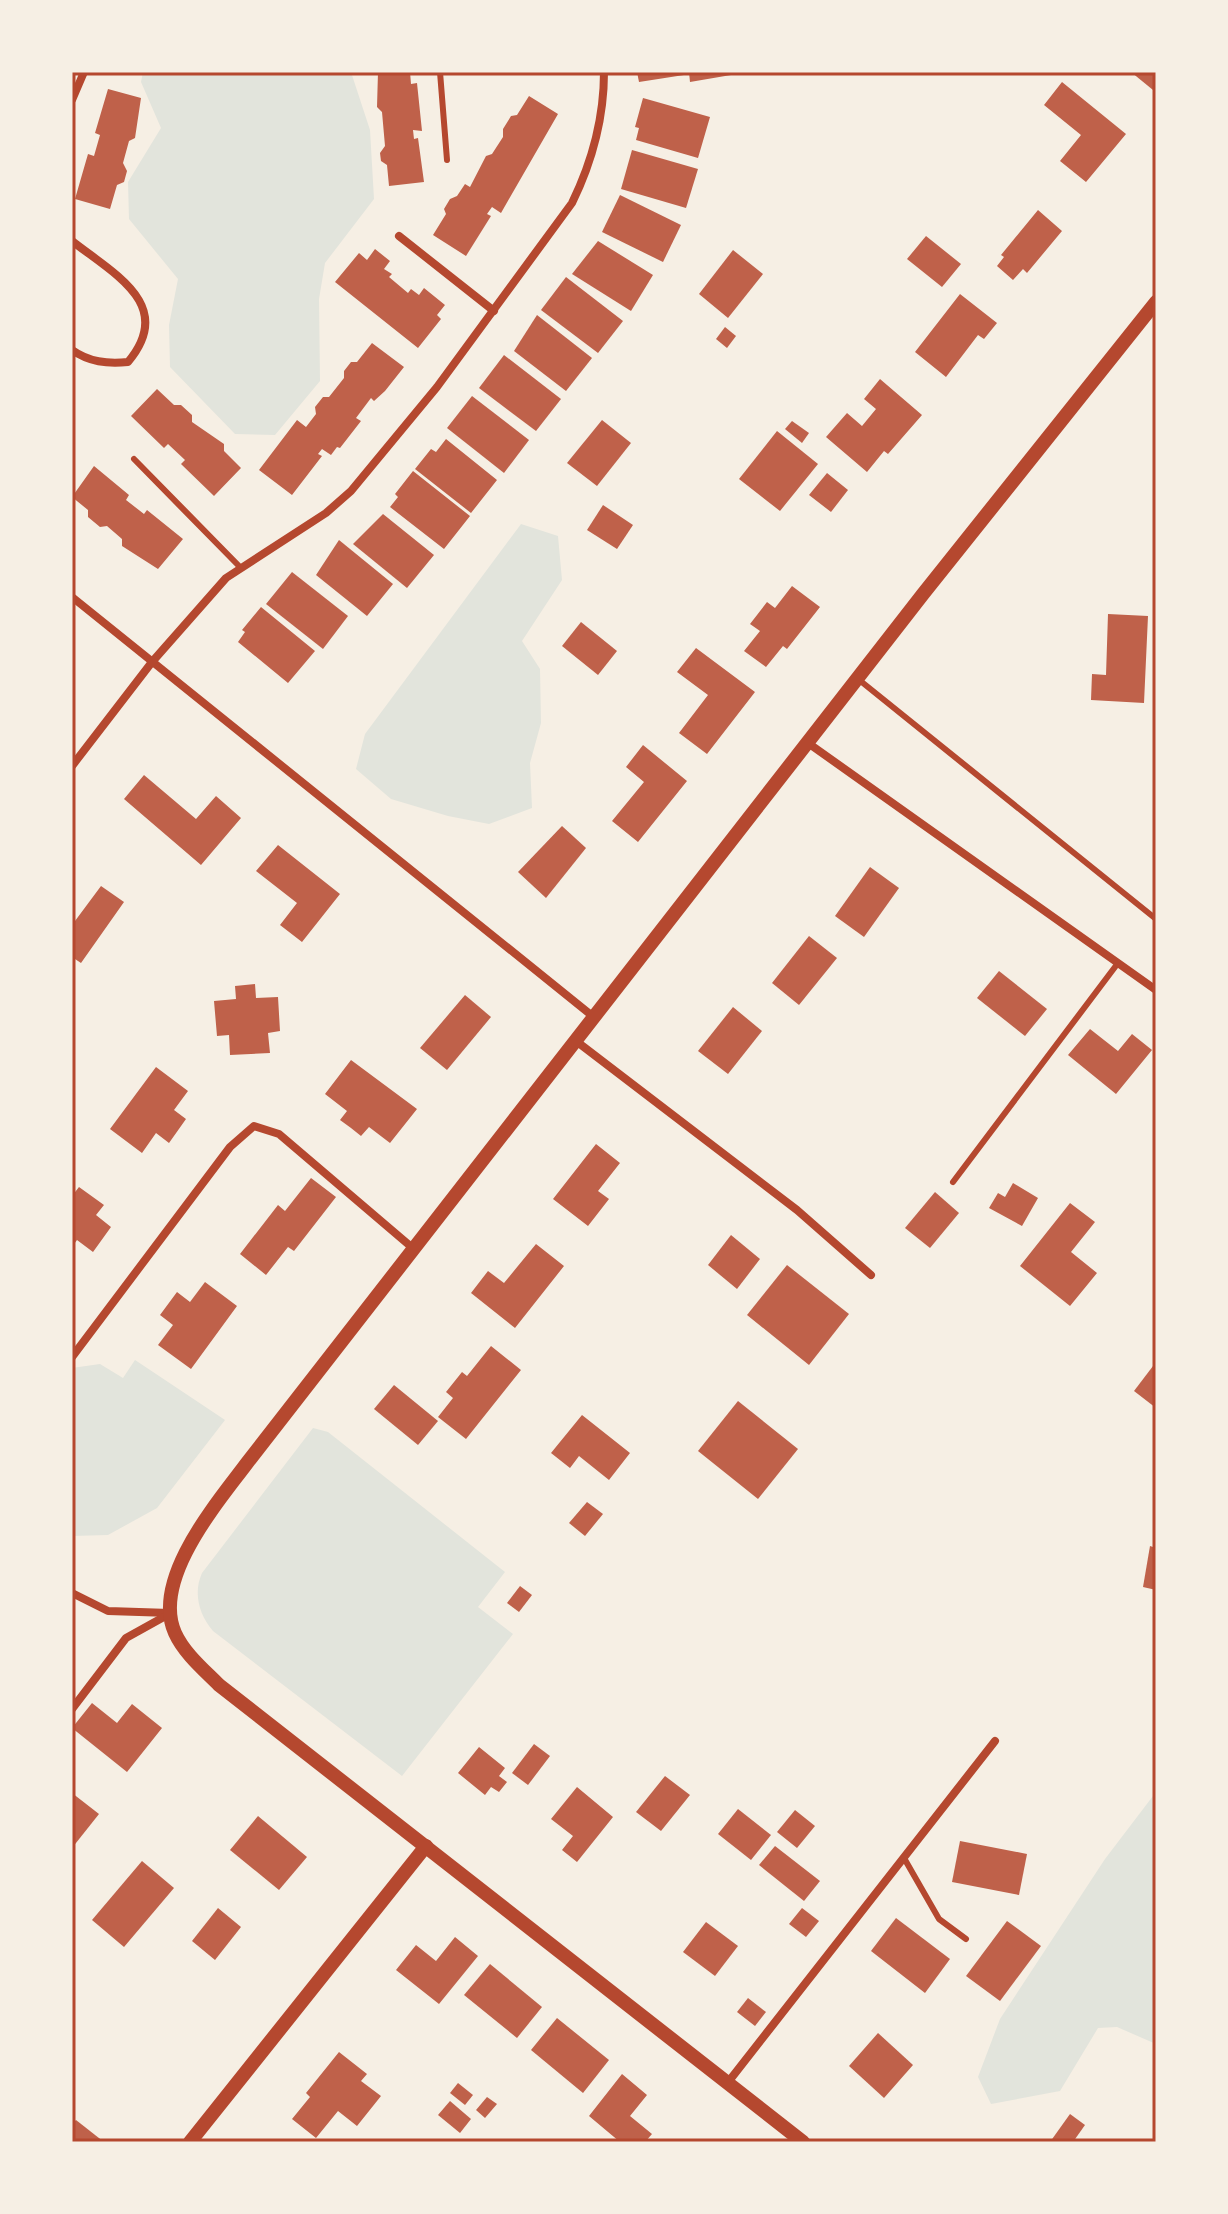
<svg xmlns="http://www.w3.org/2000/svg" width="1228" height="2214" font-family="Figtree,sans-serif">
  <rect width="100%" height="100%" fill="#f6efe4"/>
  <g fill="#e2e4dc">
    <polygon points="143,72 351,72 370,130 374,199 325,263 319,299 320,381 275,435 235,434 170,367 169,325 178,279 129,219 128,182 161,128 141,82"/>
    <polygon points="521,524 558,536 562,580 522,641 540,669 541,723 530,763 532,808 489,824 448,816 391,799 356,769 365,734"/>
    <polygon points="135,1360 225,1420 157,1508 108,1535 72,1536 72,1368 100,1364 123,1378"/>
    <path d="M313,1428L328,1432L505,1572L478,1607L513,1634L402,1776L213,1631C199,1615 193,1593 202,1573Z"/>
    <polygon points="1156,1792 1156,2044 1117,2027 1098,2028 1060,2091 991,2104 978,2077 1000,2019 1105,1859"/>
  </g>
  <g fill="#bf614a">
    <polygon points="378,72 410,72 411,84 417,83 422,131 413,130 414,139 418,138 424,182 389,186 387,165 381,161 380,153 385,146 382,112 377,107"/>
    <polygon points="637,72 683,72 684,75 639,82"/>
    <polygon points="689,72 730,72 731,75 690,82"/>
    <polygon points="1131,72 1156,72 1156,86 1153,90"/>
    <polygon points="1062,82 1126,134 1086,182 1060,161 1081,135 1044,105"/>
    <polygon points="108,89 141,98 135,138 129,141 123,163 127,171 124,182 117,185 110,209 75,199 88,154 94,156 100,135 95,133"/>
    <polygon points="529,96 558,114 501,213 492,207 487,214 491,216 466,256 433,235 446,214 444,209 450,199 457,196 465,184 470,187 486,156 492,154 503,137 503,129 511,116 517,115"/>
    <polygon points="643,98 710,117 698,158 636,140 639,128 635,127"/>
    <polygon points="632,150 698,169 686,208 621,189"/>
    <polygon points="620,195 681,225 663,262 602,232"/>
    <polygon points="1038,210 1062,231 1027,273 1023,269 1013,280 997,266 1004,257 1001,255"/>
    <polygon points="926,236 961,264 942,287 907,259"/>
    <polygon points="598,241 653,275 631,311 572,274"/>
    <polygon points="375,249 390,261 384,269 392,274 389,277 408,293 411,289 419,295 424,288 445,305 437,315 441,319 418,348 335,282 359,253 367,260"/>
    <polygon points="733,250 763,274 728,318 699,294"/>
    <polygon points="566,277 623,321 598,353 541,310"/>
    <polygon points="960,294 997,323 984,339 978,335 946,377 915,352"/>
    <polygon points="537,315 592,358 566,391 514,351"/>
    <polygon points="725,327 736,336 727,348 716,339"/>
    <polygon points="372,343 404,367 385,391 374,401 371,398 356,418 361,421 340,448 337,447 331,455 322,449 318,454 322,456 292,495 259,470 297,420 306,427 316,414 315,407 323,397 329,397 344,378 344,371 351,362 357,362"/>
    <polygon points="504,355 561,399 536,431 479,388"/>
    <polygon points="880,379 922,415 888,454 884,451 867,472 826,437 847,413 862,426 876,409 864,399"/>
    <polygon points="157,389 174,405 181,405 192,415 192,422 224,444 224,451 241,468 214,496 181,464 185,460 168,444 164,448 131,416"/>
    <polygon points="472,396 529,440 504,473 447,428"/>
    <polygon points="602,420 631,443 597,486 567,463"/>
    <polygon points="792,421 809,433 802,443 785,429"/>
    <polygon points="777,431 818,464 780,511 739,479"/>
    <polygon points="446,439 497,480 471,513 415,469 431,449 436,452"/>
    <polygon points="94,466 129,495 126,500 144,514 147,510 183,539 158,569 122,546 122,539 107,526 100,527 88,517 88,510 72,497"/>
    <polygon points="413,471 470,516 444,549 390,507 398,497 395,494"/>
    <polygon points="827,473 848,490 831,512 809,495"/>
    <polygon points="603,505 633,525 617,549 587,530"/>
    <polygon points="383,514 434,555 407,588 353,544"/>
    <polygon points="339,540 393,584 367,616 316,575"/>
    <polygon points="292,572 348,616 323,649 266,604"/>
    <polygon points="792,586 820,607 787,649 783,646 766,667 744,651 760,631 750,624 767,602 775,608"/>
    <polygon points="261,607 315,651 288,683 238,642 245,632 242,630"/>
    <polygon points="1108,614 1148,616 1144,703 1091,700 1092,674 1106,675"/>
    <polygon points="581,622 617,651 598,675 562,646"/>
    <polygon points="696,648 755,692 707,754 679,733 708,695 677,672"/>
    <polygon points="643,745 687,781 638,842 612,821 644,782 626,767"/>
    <polygon points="144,775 196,819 216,796 241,818 201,865 124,799"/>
    <polygon points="562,826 586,848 546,898 518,872"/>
    <polygon points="278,845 340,894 302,942 280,925 297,903 256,871"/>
    <polygon points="870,867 899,888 864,937 835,916"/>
    <polygon points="101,886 124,902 81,963 72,957 72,919 75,921"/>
    <polygon points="809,936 837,958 799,1005 772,983"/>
    <polygon points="999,971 1047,1009 1025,1036 977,998"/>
    <polygon points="255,984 256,998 278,997 280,1031 268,1033 270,1053 230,1055 229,1035 217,1036 214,1001 236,999 235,986"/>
    <polygon points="465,995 491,1017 447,1070 420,1048"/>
    <polygon points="733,1007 762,1031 728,1074 698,1051"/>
    <polygon points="1090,1029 1118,1051 1132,1034 1152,1050 1116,1094 1068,1055"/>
    <polygon points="351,1060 417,1109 390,1143 369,1127 361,1136 351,1128 340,1120 347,1111 325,1094"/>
    <polygon points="156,1067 188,1091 174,1110 186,1119 169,1143 156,1133 142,1153 110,1129"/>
    <polygon points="596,1144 620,1163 598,1191 609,1199 588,1226 553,1199"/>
    <polygon points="311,1178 336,1197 294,1251 288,1247 266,1275 240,1254 278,1205 285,1211"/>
    <polygon points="1013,1183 1038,1198 1022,1226 989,1208 998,1193 1005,1197"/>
    <polygon points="79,1187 104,1205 96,1215 111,1227 93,1252 77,1240 72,1247 72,1196"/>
    <polygon points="935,1192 959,1213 930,1248 905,1228"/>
    <polygon points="1070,1203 1095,1222 1071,1252 1097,1273 1070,1306 1020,1266"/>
    <polygon points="731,1235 760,1259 737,1289 708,1265"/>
    <polygon points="536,1244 564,1266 515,1328 471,1293 488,1271 504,1283"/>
    <polygon points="787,1265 849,1314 809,1365 747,1315"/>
    <polygon points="205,1282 237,1306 191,1369 158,1345 173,1325 160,1315 177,1292 190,1302"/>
    <polygon points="491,1346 521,1370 466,1439 438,1417 453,1398 446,1392 462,1372 467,1376"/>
    <polygon points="1153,1366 1156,1368 1156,1408 1134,1391"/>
    <polygon points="394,1385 438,1421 418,1445 374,1409"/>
    <polygon points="738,1401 798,1449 758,1499 698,1451"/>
    <polygon points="582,1415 630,1453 609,1480 579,1456 570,1468 551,1453"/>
    <polygon points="587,1502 603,1514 585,1536 569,1523"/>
    <polygon points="1150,1546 1156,1548 1156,1590 1143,1587"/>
    <polygon points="520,1586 532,1595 519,1612 507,1603"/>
    <polygon points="92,1703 117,1723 132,1704 162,1728 127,1772 72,1728"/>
    <polygon points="534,1744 550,1756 528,1785 512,1773"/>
    <polygon points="479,1747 505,1768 499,1776 507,1782 499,1792 491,1787 485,1795 458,1773"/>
    <polygon points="665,1776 690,1795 661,1831 636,1812"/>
    <polygon points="577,1787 613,1817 577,1862 562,1850 573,1836 551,1819"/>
    <polygon points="72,1793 99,1814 72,1848"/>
    <polygon points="738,1809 771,1835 751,1860 718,1834"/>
    <polygon points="795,1810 815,1826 797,1848 777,1832"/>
    <polygon points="258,1816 307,1857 279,1890 230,1850"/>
    <polygon points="960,1841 1027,1854 1019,1895 952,1882"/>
    <polygon points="775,1846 820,1881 804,1901 759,1865"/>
    <polygon points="142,1861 174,1888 124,1947 92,1920"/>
    <polygon points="218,1908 241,1927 215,1960 192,1941"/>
    <polygon points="802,1908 819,1921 806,1937 789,1924"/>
    <polygon points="896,1918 950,1959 925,1993 871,1951"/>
    <polygon points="1007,1921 1041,1946 1000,2001 966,1976"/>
    <polygon points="706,1922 738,1946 715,1976 683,1952"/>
    <polygon points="455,1937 478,1956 439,2004 396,1970 416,1945 436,1961"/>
    <polygon points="490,1964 542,2007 517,2038 464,1995"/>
    <polygon points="748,1998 766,2012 755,2026 737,2012"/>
    <polygon points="557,2018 609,2060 583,2093 531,2050"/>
    <polygon points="878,2033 913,2065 884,2098 849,2066"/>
    <polygon points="339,2052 367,2074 361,2081 381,2096 357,2126 338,2111 316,2138 292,2119 310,2097 306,2093"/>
    <polygon points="622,2074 647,2095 630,2116 652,2134 645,2142 620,2142 589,2116"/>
    <polygon points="458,2083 473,2095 465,2105 450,2093"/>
    <polygon points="487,2097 497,2104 485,2118 476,2110"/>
    <polygon points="450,2101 471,2119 460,2133 438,2115"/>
    <polygon points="1070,2114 1085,2125 1073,2142 1050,2142"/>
    <polygon points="76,2120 104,2142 72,2142 72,2124"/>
  </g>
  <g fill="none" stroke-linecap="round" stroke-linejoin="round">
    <g stroke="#b5482f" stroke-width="6">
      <polyline points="440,72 447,160"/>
      <polyline points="134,459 239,566"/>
      <polyline points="858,679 1156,919"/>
      <polyline points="953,1182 1118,963"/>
      <polyline points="904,1858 939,1919 966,1939"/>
    </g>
    <g stroke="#b5482f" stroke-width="8">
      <polyline points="72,100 84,72"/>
      <polyline points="399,236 494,311"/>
      <path d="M72,241C114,274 176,305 128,362C107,364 89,362 72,350"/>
      <polyline points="72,597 595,1018"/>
      <polyline points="808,743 1156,990"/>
      <path d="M72,766L152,662L226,578L326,513L351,491L437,387L572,203C592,162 604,118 604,72"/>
      <polyline points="576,1041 797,1210 871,1275"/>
      <polyline points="72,1357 230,1147 254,1126 279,1134 415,1250"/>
      <polyline points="72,1593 108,1611 170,1613"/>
      <polyline points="72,1709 126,1638 171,1613"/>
      <polyline points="729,2081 995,1741"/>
    </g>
    <g stroke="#b5482f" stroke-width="14">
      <polyline points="190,2142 426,1846"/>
      <path d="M803,2142L219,1685C203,1669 184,1653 175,1633C151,1579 218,1502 247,1463L923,594L1156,302"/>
    </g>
  </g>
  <rect width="1228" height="2214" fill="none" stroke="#f6efe4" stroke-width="148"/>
  <rect x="74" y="74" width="1080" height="2066" fill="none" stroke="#b5482f" stroke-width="3"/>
</svg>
